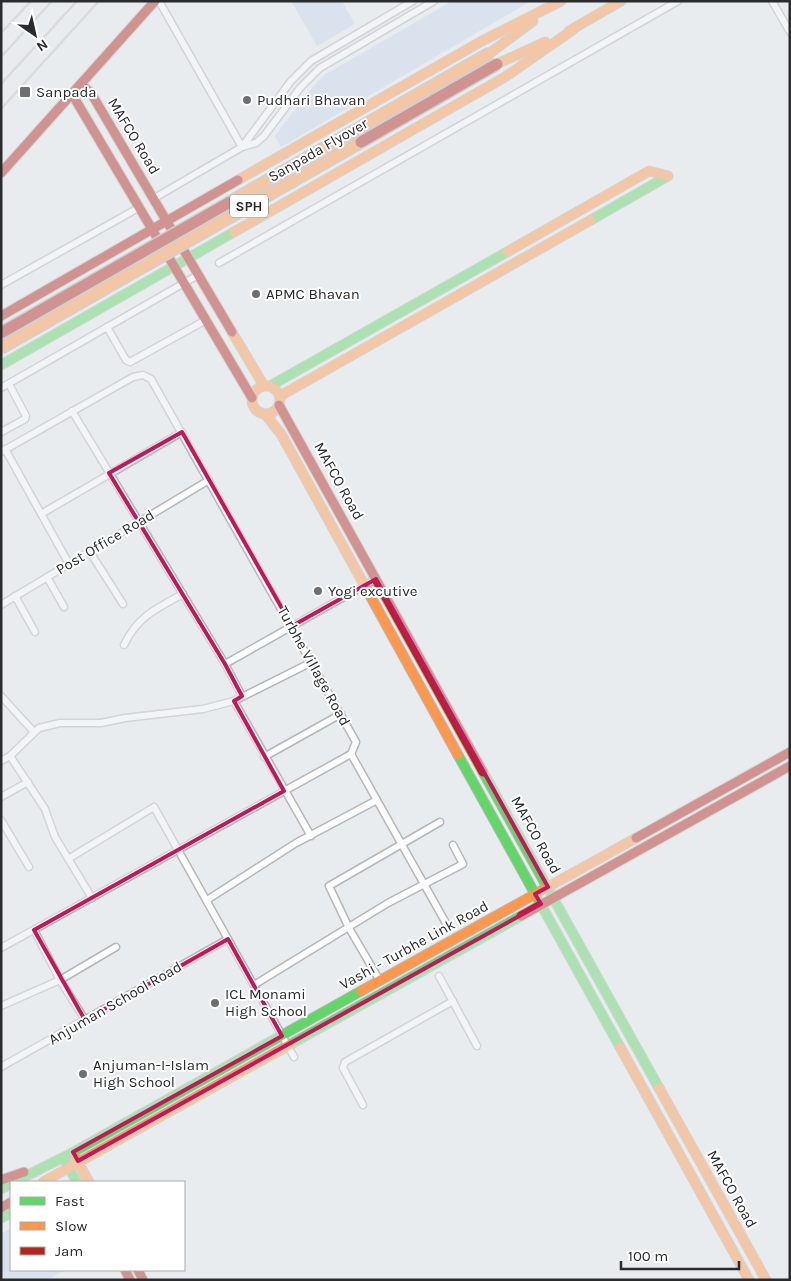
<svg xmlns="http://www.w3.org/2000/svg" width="791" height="1281" font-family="Karla,sans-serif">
  <rect width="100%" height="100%" fill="#e9ecef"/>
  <g fill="#c7d4ec">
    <polygon points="291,1 342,1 355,24 317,46"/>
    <polygon points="452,1 531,1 281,147 275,136 307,93 324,75"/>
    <polygon points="11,1228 11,1270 65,1270 47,1280 5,1280 1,1272 1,1234"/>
  </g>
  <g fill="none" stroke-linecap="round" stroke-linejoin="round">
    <defs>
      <g id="street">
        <polyline points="159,1 242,147"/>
        <polyline points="772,1 790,32"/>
        <polyline points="242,147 291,81 311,61 413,1"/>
        <polyline points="153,199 242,147 256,143 264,136 300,88 320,68 434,1"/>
        <polyline points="219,263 678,1"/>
        <polyline points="1,285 140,207"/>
        <polyline points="107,327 126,360 130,362 206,320"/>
        <polyline points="1,388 198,275"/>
        <polyline points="72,411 225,664 242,696 234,701 311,836"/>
        <polyline points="1,432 25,419 26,416 9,384"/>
        <polyline points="5,449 69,564"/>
        <polyline points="1,452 133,377 143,375 151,379 356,742 351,754 1,948"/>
        <polyline points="41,514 182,432"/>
        <polyline points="90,552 123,604"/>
        <polyline points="47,577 64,607"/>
        <polyline points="15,596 35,632"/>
        <polyline points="1,605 209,480"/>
        <path d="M124,645C137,617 157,608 183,594"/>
        <polyline points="225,664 376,579"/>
        <polyline points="1,696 34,732"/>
        <polyline points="351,754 447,925"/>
        <polyline points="264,757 341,714"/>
        <polyline points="1,761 10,756"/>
        <polyline points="1,797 28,782"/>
        <polyline points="1,820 29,867"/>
        <polyline points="68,859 154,807 294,1057"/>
        <polyline points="92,898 55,837 45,809 10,756 39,728 60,723 101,723 125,718 203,709 234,701 312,662"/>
        <polyline points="207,900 296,843 377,800"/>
        <polyline points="34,930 60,980 85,1020"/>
        <polyline points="439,976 477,1046"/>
        <polyline points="380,981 349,928 329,886 440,822"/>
        <polyline points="254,985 388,903 463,864 453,845"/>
        <polyline points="1,1006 60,980 116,947"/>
        <polyline points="1,1067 228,939"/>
        <polyline points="363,1105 343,1068 345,1062 453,1001"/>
      </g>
      <g id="fast">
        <polyline points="591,220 668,176"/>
        <polyline points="1,365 234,232"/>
        <polyline points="270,386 507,252"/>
        <polyline points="458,755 620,1047"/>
        <polyline points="483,772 659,1088"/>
        <polyline points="291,1044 521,916"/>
        <polyline points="66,1163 77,1182"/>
        <polyline points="14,1182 68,1155 361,991"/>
        <polyline points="1,1189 11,1184"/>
        <polyline points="1,1218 11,1213"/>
      </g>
      <g id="slow">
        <polyline points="569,31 621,1"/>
        <polyline points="490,53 533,21"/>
        <polyline points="497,64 545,42"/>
        <polyline points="238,180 482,41 561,1"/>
        <polyline points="234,232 505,77 574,29"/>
        <polyline points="507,252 649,171 668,176"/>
        <polyline points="232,332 264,386"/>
        <circle cx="266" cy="400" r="14"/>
        <polyline points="280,396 591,220"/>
        <polyline points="265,414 281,434 458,755"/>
        <polyline points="361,991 636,838"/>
        <polyline points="620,1047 749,1280"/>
        <polyline points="659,1088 766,1280"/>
        <polyline points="75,1157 89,1182"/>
        <polyline points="43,1182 291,1044"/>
      </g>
      <g id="jam">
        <polyline points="81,84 91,93 232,332"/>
        <polyline points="72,94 252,398"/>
        <polyline points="1,173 155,1"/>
        <polyline points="1,316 238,180"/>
        <polyline points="279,405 483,772"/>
        <polyline points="636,838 790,752"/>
        <polyline points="521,916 790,766"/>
        <polyline points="1,1180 24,1172"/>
        <polyline points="1,1208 11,1202"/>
        <polyline points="125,1270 130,1280"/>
        <polyline points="138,1270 143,1280"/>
      </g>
    </defs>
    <use href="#street" stroke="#b5b7b9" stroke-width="9"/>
    <use href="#fast" stroke="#b5b7b9" stroke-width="11"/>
    <use href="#slow" stroke="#b5b7b9" stroke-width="11"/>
    <use href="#jam" stroke="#b5b7b9" stroke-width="11"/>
    <use href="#street" stroke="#fcfcfd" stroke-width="6"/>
    <use href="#fast" stroke="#63d668" stroke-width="9"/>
    <use href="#slow" stroke="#ff974d" stroke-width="9"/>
    <use href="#jam" stroke="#b3261e" stroke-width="9"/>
    <g stroke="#c3c3c4" stroke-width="2.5">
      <polyline points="1,33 31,1"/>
      <polyline points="1,57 52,1"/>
      <polyline points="1,84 77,1"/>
      <polyline points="1,109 99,1"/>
    </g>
    <defs>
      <g id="slow-bridge">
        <polyline points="230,202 490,53"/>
        <polyline points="1,348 361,142"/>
      </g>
      <g id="jam-bridge">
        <polyline points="361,142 497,64"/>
        <polyline points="1,333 230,202"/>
      </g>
    </defs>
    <use href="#slow-bridge" stroke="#aab0bb" stroke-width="14" stroke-linecap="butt"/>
    <use href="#jam-bridge" stroke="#aab0bb" stroke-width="14" stroke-linecap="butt"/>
    <use href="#slow-bridge" stroke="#ff974d" stroke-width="11"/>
    <use href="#jam-bridge" stroke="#b3261e" stroke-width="11"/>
  </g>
  <path d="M0 0H791V1281H0ZM182,432L292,626L376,579L548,887L535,894L541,904L78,1161L73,1152L282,1036L228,939L85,1020L34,930L284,791L234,701L242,696L225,664L109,473Z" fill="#e9ecef" fill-opacity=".55" fill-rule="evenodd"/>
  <path fill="none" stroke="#c2185b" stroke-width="4" stroke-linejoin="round" d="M182,432L292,626L376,579L548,887L535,894L541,904L78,1161L73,1152L282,1036L228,939L85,1020L34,930L284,791L234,701L242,696L225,664L109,473Z"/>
  <g fill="#6d6f71" stroke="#fff" stroke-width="2">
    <rect x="19" y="86" width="12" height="12" rx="2.5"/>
    <circle cx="247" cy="100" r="5"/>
    <circle cx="256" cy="294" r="5"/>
    <circle cx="318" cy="591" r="5"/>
    <circle cx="215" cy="1003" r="5"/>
    <circle cx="83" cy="1074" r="5"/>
  </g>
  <g text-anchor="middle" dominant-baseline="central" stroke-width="4" stroke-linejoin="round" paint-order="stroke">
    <rect fill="#fff" stroke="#6a6b6c" stroke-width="1" x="230" y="194.5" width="38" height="23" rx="4"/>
    <g font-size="14" font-weight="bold" fill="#2a2b2d">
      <text x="249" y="206">SPH</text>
    </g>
    <g font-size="15" fill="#2a2b2d" stroke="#fff" text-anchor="start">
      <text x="36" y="92">Sanpada</text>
      <text x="257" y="100">Pudhari Bhavan</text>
      <text x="266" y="294">APMC Bhavan</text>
      <text x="328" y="591">Yogi excutive</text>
      <text x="225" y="994">ICL Monami<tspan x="225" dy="17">High School</tspan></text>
      <text x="93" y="1065">Anjuman-I-Islam<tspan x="93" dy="17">High School</tspan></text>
    </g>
    <g font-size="15" fill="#2a2b2d" stroke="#fff">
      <text transform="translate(134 136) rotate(59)">MAFCO Road</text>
      <text transform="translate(318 150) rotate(-30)">Sanpada Flyover</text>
      <text transform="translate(339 481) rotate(61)">MAFCO Road</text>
      <text transform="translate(105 542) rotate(-31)">Post Office Road</text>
      <text transform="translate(314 666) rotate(61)">Turbhe Village Road</text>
      <text transform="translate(536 835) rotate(61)">MAFCO Road</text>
      <text transform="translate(414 945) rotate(-29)">Vashi - Turbhe Link Road</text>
      <text transform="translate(115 1003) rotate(-30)">Anjuman School Road</text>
      <text transform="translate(732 1189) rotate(61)">MAFCO Road</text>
    </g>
  </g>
  <rect width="791" height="1281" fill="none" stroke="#2a2b2d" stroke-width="5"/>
  <rect x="10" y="1181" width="175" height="90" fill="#ffffff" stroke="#aaaaab"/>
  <rect x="20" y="1197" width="25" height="8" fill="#63d668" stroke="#aaaaab"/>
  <text x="55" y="1206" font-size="15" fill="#2a2b2d">Fast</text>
  <rect x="20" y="1222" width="25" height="8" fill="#ff974d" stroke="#aaaaab"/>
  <text x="55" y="1231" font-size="15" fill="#2a2b2d">Slow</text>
  <rect x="20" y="1247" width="25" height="8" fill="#b3261e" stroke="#aaaaab"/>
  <text x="55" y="1256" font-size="15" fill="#2a2b2d">Jam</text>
  <g transform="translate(35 35) rotate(146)" stroke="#ffffff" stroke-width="4" paint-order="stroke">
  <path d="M0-4L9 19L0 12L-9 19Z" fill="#2a2b2d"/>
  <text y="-8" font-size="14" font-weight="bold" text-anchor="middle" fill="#2a2b2d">N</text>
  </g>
  <path d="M621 1261v8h118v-8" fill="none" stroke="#2a2b2d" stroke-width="2.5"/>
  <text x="628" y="1261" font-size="15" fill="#2a2b2d" stroke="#ffffff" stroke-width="4" paint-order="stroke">100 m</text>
</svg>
